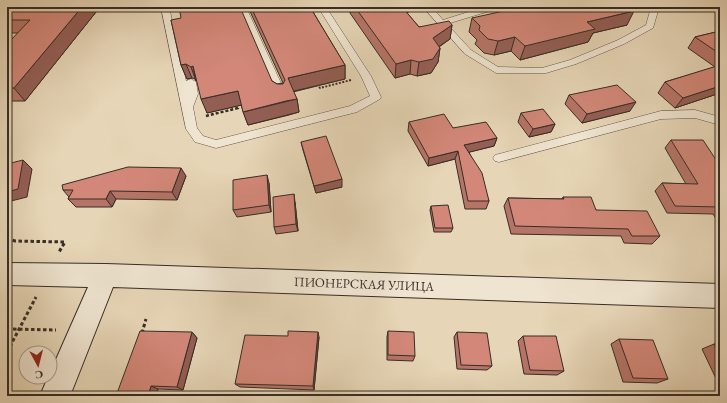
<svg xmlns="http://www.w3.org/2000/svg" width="727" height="403" font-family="'EB Garamond',serif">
  <rect width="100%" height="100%" fill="#e6d5b6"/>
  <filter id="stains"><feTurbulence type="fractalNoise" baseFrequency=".005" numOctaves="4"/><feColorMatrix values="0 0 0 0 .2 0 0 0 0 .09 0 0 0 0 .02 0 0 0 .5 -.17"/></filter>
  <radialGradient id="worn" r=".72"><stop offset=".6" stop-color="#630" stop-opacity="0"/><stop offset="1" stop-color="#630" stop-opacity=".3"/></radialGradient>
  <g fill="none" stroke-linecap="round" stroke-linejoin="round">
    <defs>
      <g id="lane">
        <polygon points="161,7 169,7 186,81 191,79 196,82 198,94 193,107 197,128 203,136 216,140 350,106 370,96 361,76 318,7 326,7 371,76 381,97 380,99 357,112 216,148 195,142 186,129"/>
        <polygon points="238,7 246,7 286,94 285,96 281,97 276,94"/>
        <polygon points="423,7 432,7 443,20 484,7 497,7 496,9 447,24 471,50 498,67 542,68 570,60 618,40 646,25 650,11 647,7 655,7 658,11 653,28 624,44 576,64 546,73 496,73 465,54"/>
        <polygon points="695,110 720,117 720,125 695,118 661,119 499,162 495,161 493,158 495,155 499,154 661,111"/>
      </g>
      <polygon id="secondary" points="7,263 106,264 720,284 720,308 113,287 70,396 40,396 48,377 50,377 50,373 88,287 7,285"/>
    </defs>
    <use href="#lane" stroke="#635749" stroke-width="1"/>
    <use href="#secondary" stroke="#372d25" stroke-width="2"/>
    <polyline stroke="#372d25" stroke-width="2" stroke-dasharray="2 1.5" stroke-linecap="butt" points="317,84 320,88 351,80"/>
    <polyline stroke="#372d25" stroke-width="2.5" stroke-dasharray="3 2" stroke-linecap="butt" points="206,116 238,108 237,104"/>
    <g stroke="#372d25" stroke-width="3" stroke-dasharray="3.5 2.5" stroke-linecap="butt">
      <polyline points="7,238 15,241 65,242 59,252"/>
      <polyline points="7,329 56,330"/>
      <polyline points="142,333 146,319"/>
      <polyline points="7,352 36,297"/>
    </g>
    <use href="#lane" fill="#efe4d0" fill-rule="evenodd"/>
    <use href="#secondary" fill="#efe4d0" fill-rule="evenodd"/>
  </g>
  <g fill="#b57467" stroke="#372d25">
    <polygon points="7,7 100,7 25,101 7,101 7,44 18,33 7,33"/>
    <polygon points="248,7 310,7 345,65 345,79 293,92 297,99 299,112 289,115 248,125 241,105 207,113 197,80 192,78 187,79 181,65 171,20 277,84 283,83"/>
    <polygon points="350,7 408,7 407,13 419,27 452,25 450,39 439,47 440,48 438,62 431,73 417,76 410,74 395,78 350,13"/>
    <polygon points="472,18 627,25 593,33 588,42 520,60 511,51 494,55 484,53 475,44 477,40 469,32"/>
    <polygon points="720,31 720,93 675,108 658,93 665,82 715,67 688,48 695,37"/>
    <polygon points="569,95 630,111 582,123 565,104"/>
    <polygon points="521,113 555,124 551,132 529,137 518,122"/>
    <polygon points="409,122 453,128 497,138 494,146 469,152 489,201 486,209 465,209 455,159 428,166 408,131"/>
    <polygon points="671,140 720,166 720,225 713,214 667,213 655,191 662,183 686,184 665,148"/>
    <polygon points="301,142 342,187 316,193 303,150"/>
    <polygon points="186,176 177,200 116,199 112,207 76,207 68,199 69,197 63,190"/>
    <polygon points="269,183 271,212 237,217 233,210"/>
    <polygon points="563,197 596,210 660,236 652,244 624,243 621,236 511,234 504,206 508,198 562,199"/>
    <polygon points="295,202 298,231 276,234 274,227"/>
    <polygon points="431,206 453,228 451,232 434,232 430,210"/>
    <polygon points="388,331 415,356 413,361 387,360 387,337"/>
    <polygon points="192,332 197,338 183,390 158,389 156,396 116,396"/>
    <polygon points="457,332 492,366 487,370 457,369 454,337"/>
    <polygon points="523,336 564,371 557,375 524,374 518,341"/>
    <polygon points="319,337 314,390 240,387 235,384"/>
    <polygon points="619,339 668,379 657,383 623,382 611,344"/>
    <polygon points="714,344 720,344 720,387 702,349"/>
  </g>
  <g fill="#935e54" stroke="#372d25">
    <polygon points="82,7 100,7 25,101 14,88"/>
    <polygon points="403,7 408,7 408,13 401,22"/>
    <polygon points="634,11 627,25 593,33 588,42 520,60 525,46 587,22"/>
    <polygon points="452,25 450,39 431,52 433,38"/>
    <polygon points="515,37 511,51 494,55 498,41"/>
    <polygon points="440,48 438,62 431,73 417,76 419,62"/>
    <polygon points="411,60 410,74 395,78 396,64"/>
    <polygon points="186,64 192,78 187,79 181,65"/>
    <polygon points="345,65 345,79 290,92 288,78"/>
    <polygon points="193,66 196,81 191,67"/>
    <polygon points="720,86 720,93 675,108 683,98"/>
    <polygon points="238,91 242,105 207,113 201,99"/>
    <polygon points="297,99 299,112 248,125 243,112"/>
    <polygon points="636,102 630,111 582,123 587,114"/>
    <polygon points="555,124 551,132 529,137 533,129"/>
    <polygon points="497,138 494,146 462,154 464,145"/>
    <polygon points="458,151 455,159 428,166 429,158"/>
    <polygon points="23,160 32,169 27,197 7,202 7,192"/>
    <polygon points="181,168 186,176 177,200 172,192"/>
    <polygon points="267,175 269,183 271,212 269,205"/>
    <polygon points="342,179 342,187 316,193 314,186"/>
    <polygon points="110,191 116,199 112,207 106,199"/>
    <polygon points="294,194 295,202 298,231 296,224"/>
    <polygon points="192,332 197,338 183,390 177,387"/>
    <polygon points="318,332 319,337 314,390 313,386"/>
    <polygon points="151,386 158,389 156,396 148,396"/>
  </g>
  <g fill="#d28778" stroke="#372d25">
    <polygon points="7,7 82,7 14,88 7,88 7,44 30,20 7,20"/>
    <polygon points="179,7 240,7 272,81 277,84 283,84 285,80 251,7 310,7 345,65 288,78 297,99 286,101 243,112 238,91 201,99 193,66 191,67 186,64 181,65 171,20 181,18"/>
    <polygon points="355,7 403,7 403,8 419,27 449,21 452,25 433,38 440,48 433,59 419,62 411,60 396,64"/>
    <polygon points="522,7 635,7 634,11 587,22 595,29 525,46 515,37 498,41 488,39 479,30 480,26 472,18"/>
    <polygon points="720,31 720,54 695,37"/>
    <polygon points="720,65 720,86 683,98 665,82"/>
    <polygon points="617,85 636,102 587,114 569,95"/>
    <polygon points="543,109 555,124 533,129 521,113"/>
    <polygon points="444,114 453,128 486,122 497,138 464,145 482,173 489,201 468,201 458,151 429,158 409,122"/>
    <polygon points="326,136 342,179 314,186 301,142"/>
    <polygon points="671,140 703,140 720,166 720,207 675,206 662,183 698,184"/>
    <polygon points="23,160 18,189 7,192 7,164"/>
    <polygon points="128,167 181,168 172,192 110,191 106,199 68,199 73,190 63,190 62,185"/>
    <polygon points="267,175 269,205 233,210 233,180"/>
    <polygon points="294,194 296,224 274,227 273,197"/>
    <polygon points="563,197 591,197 596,210 647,211 660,236 632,236 628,229 515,226 508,198 564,199"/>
    <polygon points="448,205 453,228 435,228 431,206"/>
    <polygon points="140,331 192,332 177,387 151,386 148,396 116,396"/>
    <polygon points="288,331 318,332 313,386 235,384 245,335 288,336"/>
    <polygon points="388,331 414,332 415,356 388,355"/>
    <polygon points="457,332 487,333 492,366 461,365"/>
    <polygon points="523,336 556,336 564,371 530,370"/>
    <polygon points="619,339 653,340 668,379 633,378"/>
    <polygon points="714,344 720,344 720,356"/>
  </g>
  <g text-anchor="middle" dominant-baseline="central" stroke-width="4" stroke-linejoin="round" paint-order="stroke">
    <g font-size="13" fill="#372d25" stroke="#efe4d0">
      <text transform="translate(364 284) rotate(2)">ПИОНЕРСКАЯ УЛИЦА</text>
    </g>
  </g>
  <rect width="727" height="403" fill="none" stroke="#e6d5b6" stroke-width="24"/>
  <rect x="8" y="8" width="711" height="387" fill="none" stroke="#372d25" stroke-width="2"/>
  <rect x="12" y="12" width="703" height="379" fill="none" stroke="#372d25"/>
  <g transform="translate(38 365) rotate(173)"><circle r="19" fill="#efe4d0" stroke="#a59b8c"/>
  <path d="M0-3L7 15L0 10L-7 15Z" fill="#8f2418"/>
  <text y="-6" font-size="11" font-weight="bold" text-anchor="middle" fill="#372d25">С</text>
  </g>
  <rect width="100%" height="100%" filter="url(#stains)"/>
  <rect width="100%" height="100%" fill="url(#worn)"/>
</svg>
